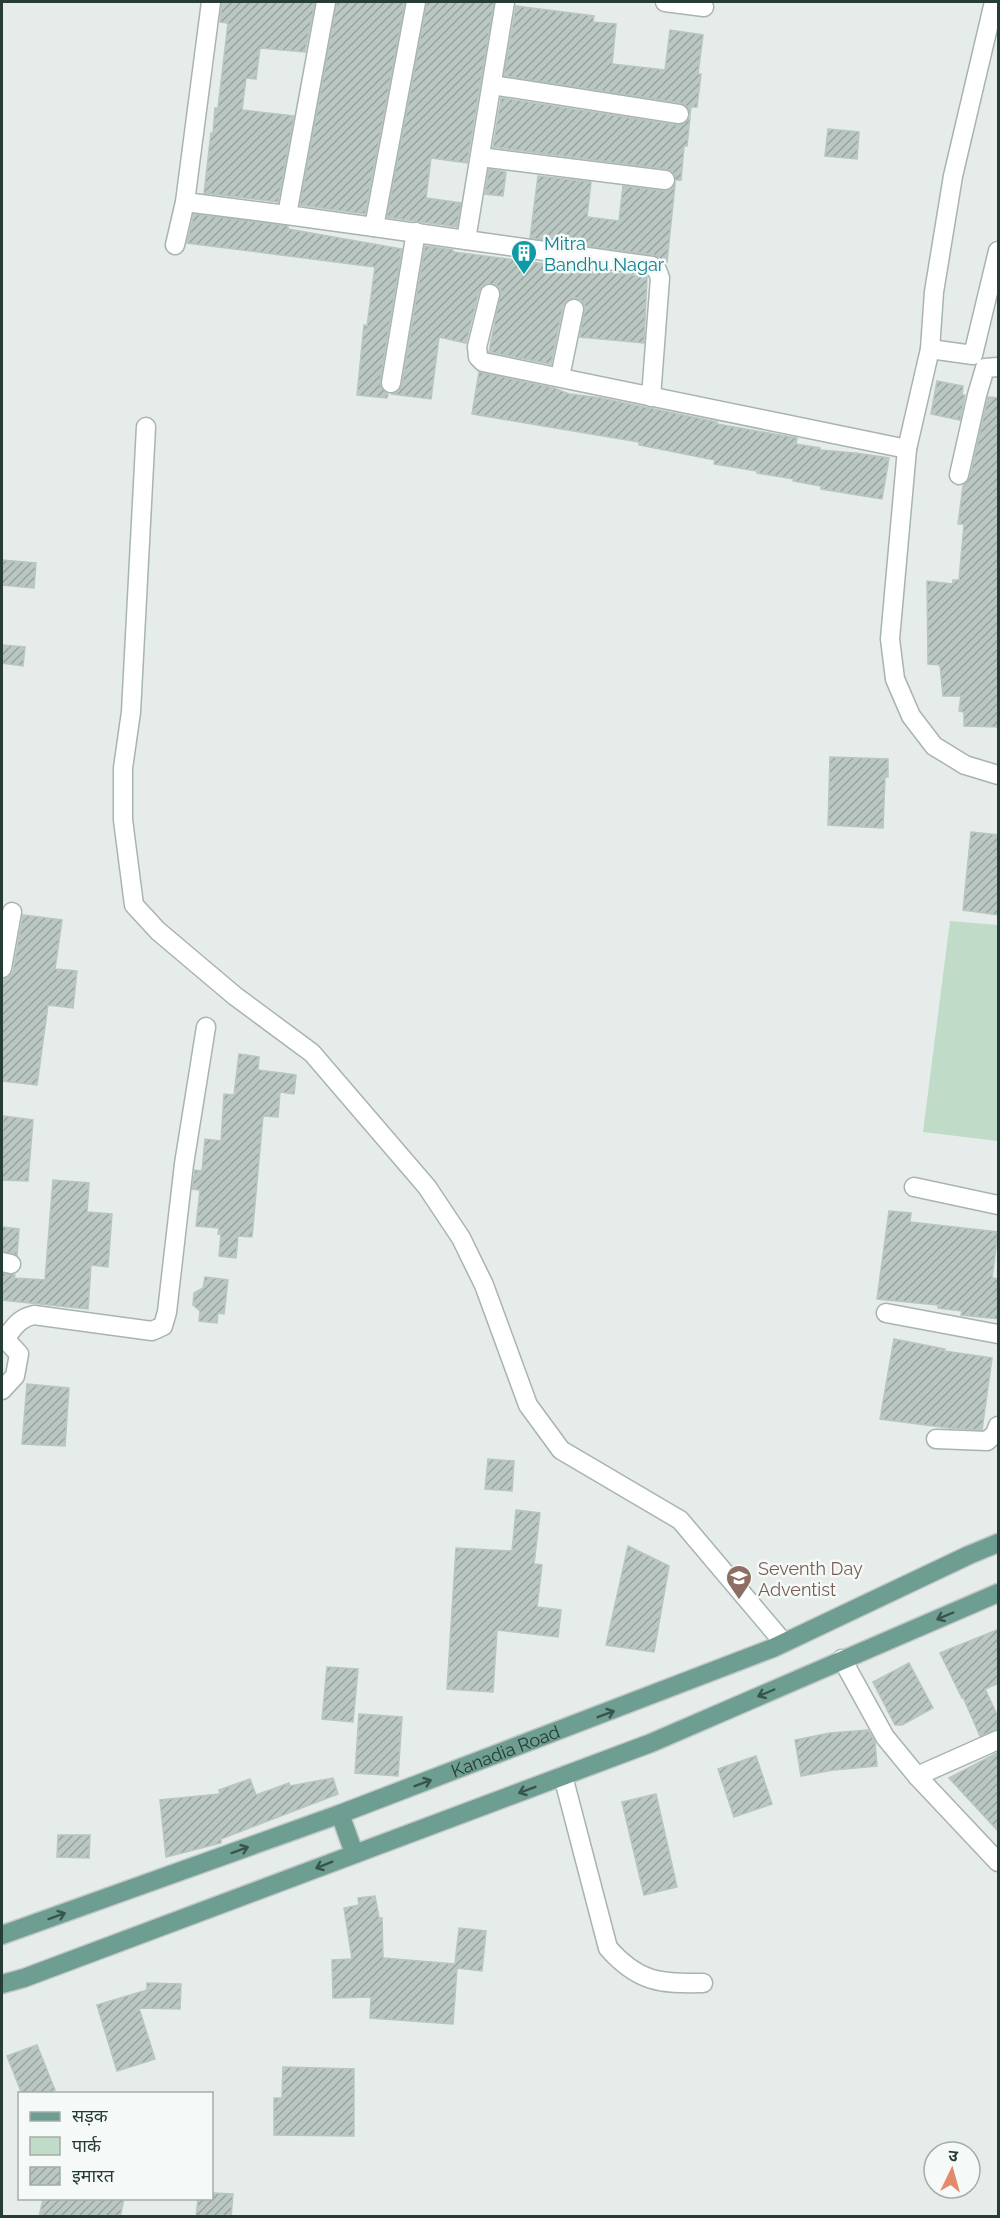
<svg xmlns="http://www.w3.org/2000/svg" width="1000" height="2218" font-family="Raleway,'Noto Sans Devanagari',sans-serif">
  <defs>
    <pattern id="building-hatch" width="6" height="6" patternUnits="userSpaceOnUse" patternTransform="scale(1.5)"><rect width="6" height="6" fill="#bac7c2"/><path d="M-1 1l2-2M0 6l6-6M5 7l2-2" fill="none" stroke="#97a39e"/></pattern>
  </defs>
  <rect width="100%" height="100%" fill="#e5ece9"/>
  <polygon fill="#c0dbc7" points="950,921 998,925 998,1141 923,1132"/>
  <g fill="url(#building-hatch)" stroke="#b8c5c0" stroke-width="1.5">
    <polygon points="222,2 315,2 305,52 260,48 256,79 246,78 242,110 294,116 278,202 204,193 211,133 213,134 215,108 218,108 228,23 220,22"/>
    <polygon points="337,2 405,2 365,214 300,205"/>
    <polygon points="427,2 494,2 467,163 431,158 426,198 461,203 457,227 387,217"/>
    <polygon points="516,6 594,16 593,22 616,24 612,64 665,70 670,30 703,35 698,74 701,74 697,107 691,107 690,114 686,106 681,103 504,76"/>
    <polygon points="501,98 677,125 684,124 690,117 687,146 684,146 681,180 676,180 672,171 666,169 493,147"/>
    <polygon points="828,129 859,132 857,159 825,156"/>
    <polygon points="489,169 506,172 503,196 485,194"/>
    <polygon points="538,176 591,182 587,217 619,221 623,186 664,191 670,190 675,184 667,262 654,255 530,238"/>
    <polygon points="194,214 288,226 288,229 402,249 380,381 381,387 388,394 387,398 357,395 364,325 367,326 375,267 187,243"/>
    <polygon points="425,246 453,250 453,252 647,277 644,343 580,337 585,306 581,300 576,298 570,299 563,306 551,364 489,352 501,291 497,286 487,283 482,286 479,291 466,343 439,337 431,399 391,394 399,391 402,385"/>
    <polygon points="479,372 554,388 569,394 601,398 717,422 717,424 797,438 796,444 820,448 820,450 855,453 889,458 882,499 821,489 821,486 793,481 794,479 757,473 757,471 714,464 715,460 639,445 639,442 472,414"/>
    <polygon points="937,381 963,386 962,395 965,395 960,420 931,414"/>
    <polygon points="988,397 999,398 999,727 964,726 964,712 959,711 961,696 943,696 940,665 928,664 927,581 953,584 953,580 959,580 964,524 958,524 963,486 970,477"/>
    <polygon points="2,560 36,563 34,588 2,585"/>
    <polygon points="2,645 25,647 23,666 2,663"/>
    <polygon points="830,757 888,759 888,777 885,777 883,828 828,825"/>
    <polygon points="971,832 999,835 999,915 963,910"/>
    <polygon points="23,915 62,920 55,969 77,971 73,1008 48,1005 37,1085 2,1081 2,979 10,976 13,971"/>
    <polygon points="239,1054 259,1057 258,1070 296,1075 294,1094 280,1092 278,1117 263,1116 252,1237 238,1236 236,1258 219,1256 221,1234 218,1234 219,1228 196,1226 200,1190 192,1189 195,1170 202,1171 205,1139 221,1141 224,1094 234,1095"/>
    <polygon points="3,1116 33,1120 28,1181 2,1180"/>
    <polygon points="53,1180 89,1183 87,1212 112,1214 108,1267 91,1265 88,1309 2,1300 2,1273 15,1275 14,1278 45,1280"/>
    <polygon points="889,1211 911,1213 910,1222 998,1232 992,1278 999,1279 999,1319 961,1315 962,1311 938,1308 938,1305 877,1299"/>
    <polygon points="2,1227 19,1229 17,1255 2,1251"/>
    <polygon points="205,1277 228,1280 224,1314 218,1313 217,1323 199,1321 200,1311 193,1305 194,1293 203,1288"/>
    <polygon points="894,1339 945,1349 944,1351 992,1358 982,1430 949,1428 880,1419"/>
    <polygon points="27,1384 69,1388 65,1446 22,1444"/>
    <polygon points="488,1459 514,1461 512,1491 485,1489"/>
    <polygon points="516,1510 540,1513 534,1564 542,1565 537,1607 561,1610 558,1637 497,1630 493,1692 447,1689 456,1548 512,1551"/>
    <polygon points="628,1546 669,1566 654,1652 606,1645"/>
    <polygon points="999,1629 999,1683 985,1689 999,1719 999,1729 980,1736 963,1697 962,1698 940,1653"/>
    <polygon points="909,1663 933,1708 902,1725 895,1725 873,1682"/>
    <polygon points="327,1667 358,1669 353,1722 322,1719"/>
    <polygon points="359,1714 402,1717 398,1776 355,1773"/>
    <polygon points="868,1730 875,1742 877,1766 833,1770 801,1776 795,1740 830,1733"/>
    <polygon points="999,1752 999,1832 949,1778"/>
    <polygon points="756,1756 772,1804 734,1817 718,1769"/>
    <polygon points="333,1778 338,1794 221,1839 221,1843 166,1857 160,1800 220,1794 219,1790 250,1779 256,1795 289,1783 290,1786"/>
    <polygon points="656,1794 677,1887 644,1895 622,1802"/>
    <polygon points="58,1835 90,1835 89,1858 57,1857"/>
    <polygon points="375,1896 379,1918 382,1918 383,1958 455,1964 459,1928 486,1931 482,1971 457,1968 453,2024 370,2018 371,1997 333,1998 332,1960 352,1959 344,1908 359,1905 358,1898"/>
    <polygon points="147,1983 181,1984 180,2009 139,2008 155,2059 117,2071 97,2005 147,1990"/>
    <polygon points="37,2045 55,2090 46,2094 22,2094 7,2056"/>
    <polygon points="283,2067 354,2069 354,2136 274,2135 274,2098 282,2098"/>
    <polygon points="212,2193 233,2194 231,2217 196,2217 198,2199 212,2199"/>
    <polygon points="43,2199 124,2199 120,2217 39,2217"/>
  </g>
  <g fill="none" stroke-linecap="round" stroke-linejoin="round">
    <defs>
      <g id="minor">
        <polyline points="326,2 287,215 374,227 416,2"/>
        <polyline points="665,2 704,7"/>
        <polyline points="994,2 953,176 934,292 930,349 907,449 890,639 895,679 911,716 934,746 965,765 998,775"/>
        <polyline points="492,85 679,114"/>
        <polyline points="480,157 665,180"/>
        <polyline points="185,202 287,215"/>
        <polyline points="374,227 466,240 505,2"/>
        <polyline points="466,240 652,266 657,270 660,278 651,397"/>
        <polyline points="175,245 185,202 211,2"/>
        <polyline points="490,294 477,347 478,357 483,362 907,449"/>
        <polyline points="930,349 973,355 998,251"/>
        <polyline points="560,377 574,309"/>
        <polyline points="391,383 416,232"/>
        <polyline points="146,427 131,712 123,768 123,820 134,905 158,931 235,996 312,1053 427,1187 461,1238 484,1285 528,1405 561,1450 680,1520 784,1643"/>
        <polyline points="959,475 977,395 985,368 998,367"/>
        <polyline points="2,968 12,912"/>
        <polyline points="914,1187 998,1205"/>
        <polyline points="2,1262 11,1264"/>
        <polyline points="886,1313 998,1334"/>
        <path d="M2,1340L5,1339C14,1327 19,1318 34,1315L152,1331L163,1326L167,1312L184,1164L206,1027"/>
        <polyline points="2,1390 15,1376 19,1354 5,1339"/>
        <polyline points="936,1439 987,1441 995,1434 998,1426"/>
        <polyline points="842,1659 885,1737 917,1776 998,1862"/>
        <path d="M563,1776L608,1948C638,1982 660,1984 703,1983"/>
        <polyline points="917,1776 998,1740"/>
      </g>
      <g id="major">
        <polyline points="340,1814 354,1853"/>
        <path id="s1" d="M2,1935L340,1814L773,1648L969,1555L998,1543"/>
        <polyline points="2,1984 24,1978 651,1743 998,1593"/>
      </g>
    </defs>
    <use href="#minor" stroke="#a8b4b0" stroke-width="21"/>
    <use href="#major" stroke="#c2c8c7" stroke-width="21"/>
    <use href="#minor" stroke="#fff" stroke-width="18"/>
    <use href="#major" stroke="#6e9d91" stroke-width="18"/>
  </g>
  <defs><path id="oneway-shaft" d="M-6 0H5M1.5-3L5.5 0L1.5 3" fill="none" stroke-width="1.6" stroke-linecap="round" stroke-linejoin="round" transform="scale(1.5)"/></defs>
  <g stroke="#38544d">
    <use href="#oneway-shaft" transform="translate(945 1616) rotate(157)"/>
    <use href="#oneway-shaft" transform="translate(766 1693) rotate(157)"/>
    <use href="#oneway-shaft" transform="translate(606 1714) rotate(-21)"/>
    <use href="#oneway-shaft" transform="translate(423 1783) rotate(-21)"/>
    <use href="#oneway-shaft" transform="translate(527 1790) rotate(159)"/>
    <use href="#oneway-shaft" transform="translate(240 1850) rotate(-20)"/>
    <use href="#oneway-shaft" transform="translate(324 1865) rotate(158)"/>
    <use href="#oneway-shaft" transform="translate(57 1916) rotate(-20)"/>
  </g>
  <defs>
    <symbol id="building-pin" viewBox="-11 -11 22 30"><path d="M0 17L-7.5 6A9.5 9.5 0 1 1 7.5 6Z" fill="#0f9aa8" stroke="#f5f9f7"/><path d="M-4-6H4V6H1V3H-1V6H-4ZM-2.5-4.3h1.7v1.8h-1.7ZM.8-4.3h1.7v1.8H.8ZM-2.5-1h1.7V.8h-1.7ZM.8-1h1.7V.8H.8Z" fill="#fff"/></symbol>
    <symbol id="school-pin" viewBox="-11 -11 22 30"><path d="M0 17L-7.5 6A9.5 9.5 0 1 1 7.5 6Z" fill="#8d6e63" stroke="#f5f9f7"/><path d="M0-5L7-2L0 1L-7-2ZM-4 1L0 2.5L4 1V4Q0 6-4 4Z" fill="#fff"/></symbol>
  </defs>
  <g fill-rule="evenodd">
    <use href="#building-pin" x="509" y="238" width="30" height="40"/>
    <use href="#school-pin" x="724" y="1563" width="30" height="40"/>
  </g>
  <g text-anchor="middle" dominant-baseline="central" stroke-width="5" stroke-linejoin="round" paint-order="stroke">
    <g font-size="18" fill="#0d838f" stroke="#f5f9f7" text-anchor="start">
      <text x="544" y="243">Mitra<tspan x="544" dy="21">Bandhu Nagar</tspan></text>
    </g>
    <g font-size="18" fill="#785e54" stroke="#f5f9f7" text-anchor="start">
      <text x="758" y="1568">Seventh Day<tspan x="758" dy="21">Adventist</tspan></text>
    </g>
    <g font-size="18" fill="#263c36" stroke="#f5f9f7">
      <text stroke="none"><textPath href="#s1" startOffset="536">Kanadia Road</textPath></text>
    </g>
  </g>
  <rect width="1000" height="2218" fill="none" stroke="#263c36" stroke-width="6"/>
  <rect x="18" y="2092" width="195" height="108" fill="#f5f9f7" stroke="#a2adaa" stroke-width="1.5"/>
  <rect x="30" y="2112" width="30" height="9" fill="#6e9d91" stroke="#a2adaa" stroke-width="1.5"/>
  <text x="72" y="2122" font-size="18" fill="#263c36">सड़क</text>
  <rect x="30" y="2137" width="30" height="18" fill="#c0dbc7" stroke="#a2adaa" stroke-width="1.5"/>
  <text x="72" y="2152" font-size="18" fill="#263c36">पार्क</text>
  <rect x="30" y="2167" width="30" height="18" fill="url(#building-hatch)" stroke="#a2adaa" stroke-width="1.5"/>
  <text x="72" y="2182" font-size="18" fill="#263c36">इमारत</text>
  <g transform="translate(952 2170) rotate(5)"><circle r="28" fill="#f5f9f7" stroke="#a2adaa" stroke-width="1.5"/>
  <path d="M0-4.5L10 22L0 15L-10 22Z" fill="#e38a6c"/>
  <text y="-9" font-size="16" font-weight="bold" text-anchor="middle" fill="#263c36">उ</text>
  </g>
</svg>
